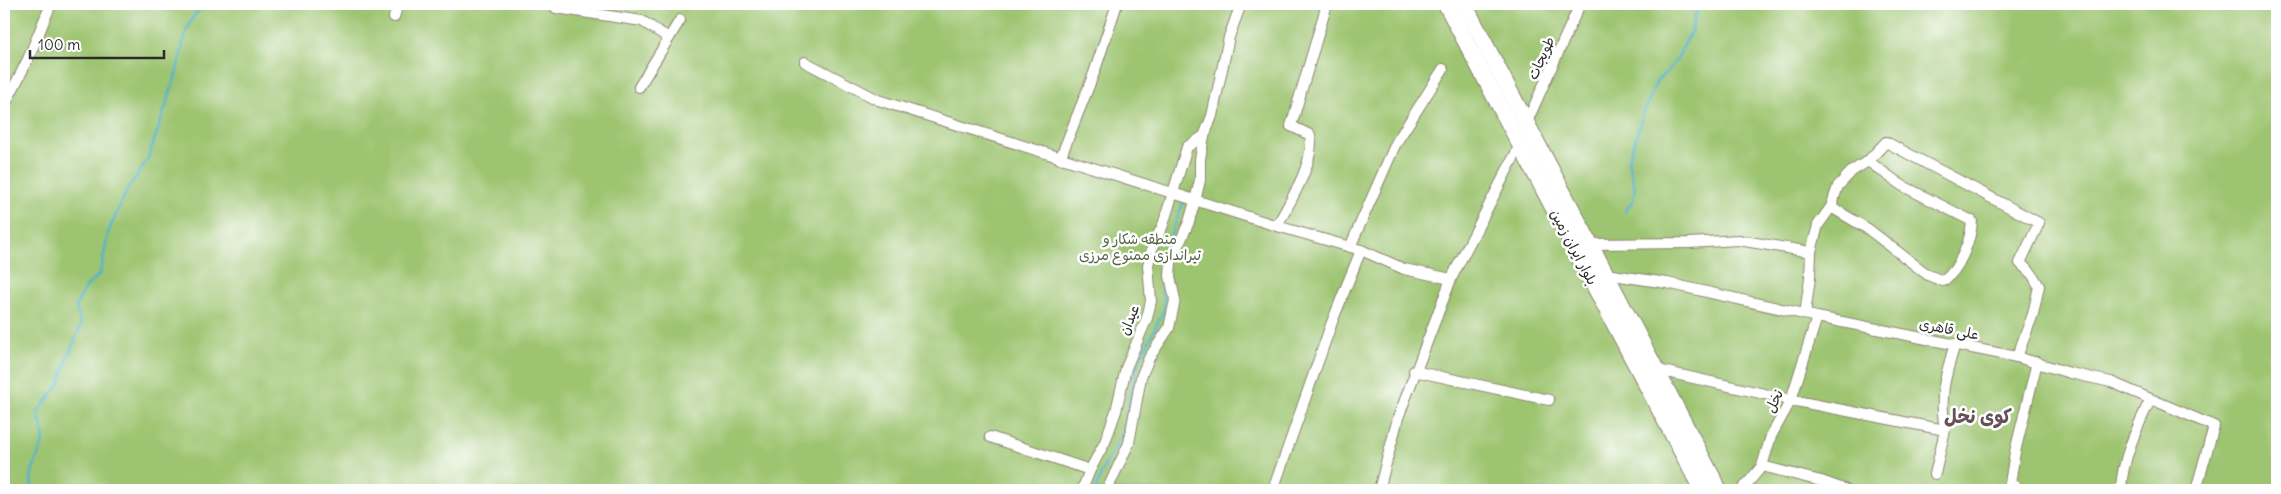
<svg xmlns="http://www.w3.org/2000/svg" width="2281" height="494" font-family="Delius,'Playpen Sans Arabic',sans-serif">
  <rect width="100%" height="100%" fill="#fff"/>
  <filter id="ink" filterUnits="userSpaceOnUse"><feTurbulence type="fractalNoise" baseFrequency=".02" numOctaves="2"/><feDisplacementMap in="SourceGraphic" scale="10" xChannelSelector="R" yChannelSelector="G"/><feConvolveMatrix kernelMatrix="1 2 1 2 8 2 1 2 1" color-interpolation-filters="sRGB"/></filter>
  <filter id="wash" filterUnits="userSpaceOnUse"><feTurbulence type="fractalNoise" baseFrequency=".0096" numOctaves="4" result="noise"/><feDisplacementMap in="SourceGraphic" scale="20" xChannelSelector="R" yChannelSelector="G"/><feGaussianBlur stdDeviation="1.12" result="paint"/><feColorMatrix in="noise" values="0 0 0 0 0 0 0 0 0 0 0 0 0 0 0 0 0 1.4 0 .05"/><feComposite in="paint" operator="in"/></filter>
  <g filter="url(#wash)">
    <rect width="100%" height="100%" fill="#efdbba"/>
    <rect fill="#9dc470" stroke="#64784e" x="4" y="4" width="2273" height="486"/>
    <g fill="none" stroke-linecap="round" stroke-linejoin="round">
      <g stroke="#4cb2cb" stroke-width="2.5">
        <polyline points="1625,211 1633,201 1635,187 1628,161 1644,112 1657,80 1669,70 1678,57 1691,31 1698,4"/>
        <polyline points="32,490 31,475 44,439 38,412 60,383 67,360 81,325 76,306 86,287 100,274 109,230 127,190 148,159 176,75 186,32 194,15 207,4"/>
        <polyline points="1095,490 1105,465 1123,433 1132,387 1139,361 1164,309 1160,264 1183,203"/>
      </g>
    </g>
  </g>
  <g filter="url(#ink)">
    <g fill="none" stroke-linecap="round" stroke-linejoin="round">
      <defs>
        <g id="minor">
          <polyline points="555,4 556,8 642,21 669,38"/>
          <polyline points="394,17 398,4"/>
          <polyline points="805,62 878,100 1277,226 1361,250 1404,269 1451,279"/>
          <polyline points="639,87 680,20"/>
          <polyline points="4,107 28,59 51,4"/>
          <polyline points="1526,124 1580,4"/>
          <polyline points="1060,159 1094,73 1117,4"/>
          <path d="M1831,207L1868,229L1928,275L1943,281C1959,271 1971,240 1972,221L1901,185L1868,161"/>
          <path d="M1277,226C1289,203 1316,161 1310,135L1291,126L1327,4"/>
          <polyline points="1590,244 1689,243 1738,240 1811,252"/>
          <polyline points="1350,247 1396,143 1443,69"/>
          <polyline points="1606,274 1667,283 1817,317 2017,357 2070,373 2111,382 2214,426 2196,490"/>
          <polyline points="1805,314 1810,278 1811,252 1818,225 1831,207 1838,186 1852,171 1868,161 1886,142 2039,223 2020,263 2032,274 2039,286 2033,314 2017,357"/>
          <polyline points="1658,370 1791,400 1945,430 1935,474"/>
          <polyline points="1414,371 1549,400"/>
          <path d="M1945,430C1939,395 1945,377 1955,344"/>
          <polyline points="990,437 1090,470"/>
          <polyline points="1762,466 1821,481 1846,490"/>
          <polyline points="2009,484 2025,490"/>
          <polyline points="1082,490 1090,470 1105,442 1116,411 1126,368 1147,318 1151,301 1148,265 1153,245 1163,225 1187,147 1204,136"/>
          <polyline points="1107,490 1129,443 1141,377 1149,358 1169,328 1175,300 1170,276 1171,262 1189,222 1195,201 1200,180 1200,159 1204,136 1212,116 1229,37 1241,4"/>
          <polyline points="1273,490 1332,322 1361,250"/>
          <polyline points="1379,490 1398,418 1451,279 1520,145"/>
          <polyline points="1742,490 1762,466 1771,436 1791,400 1817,317"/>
          <polyline points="2009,490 2015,452 2037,362"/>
          <path d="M2121,490C2122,459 2137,428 2150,400"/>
        </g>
        <g id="primary">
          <polyline points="1446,4 1702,490"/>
          <polyline points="1464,4 1719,490"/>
        </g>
      </defs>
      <use href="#minor" stroke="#8d8372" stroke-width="12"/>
      <use href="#primary" stroke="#8d8372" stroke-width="18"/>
      <use href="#minor" stroke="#fff" stroke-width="10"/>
      <use href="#primary" stroke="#fff" stroke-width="16"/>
    </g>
  </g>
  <g text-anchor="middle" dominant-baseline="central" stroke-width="5" stroke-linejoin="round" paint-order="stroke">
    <g font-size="14" fill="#2b2b2b" stroke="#fff">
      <text transform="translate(1541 58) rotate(-66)">طویجات</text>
      <text transform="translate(1574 247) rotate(62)">بلوار ایران زمین</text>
      <text transform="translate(1129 320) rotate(-68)">عیدان</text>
      <text transform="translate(1949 329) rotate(11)">علی قاهری</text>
      <text transform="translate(1774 401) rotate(-64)">نخل</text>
    </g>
    <g font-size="14" fill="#536143" stroke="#fff">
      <text x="1140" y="239">منطقه شکار و<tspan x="1140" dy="16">تیراندازی ممنوع مرزی</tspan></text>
    </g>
    <g font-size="19" font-weight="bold" fill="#67505a" stroke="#fff">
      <text x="1978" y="416">کوی نخل</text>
    </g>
  </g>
  <rect width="2281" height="494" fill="none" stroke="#fff" stroke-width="20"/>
  <path d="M30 50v8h134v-8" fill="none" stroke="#2b2b2b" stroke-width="2.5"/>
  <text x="38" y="50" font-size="15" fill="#2b2b2b" stroke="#ffffff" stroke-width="4" paint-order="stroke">100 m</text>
</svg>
